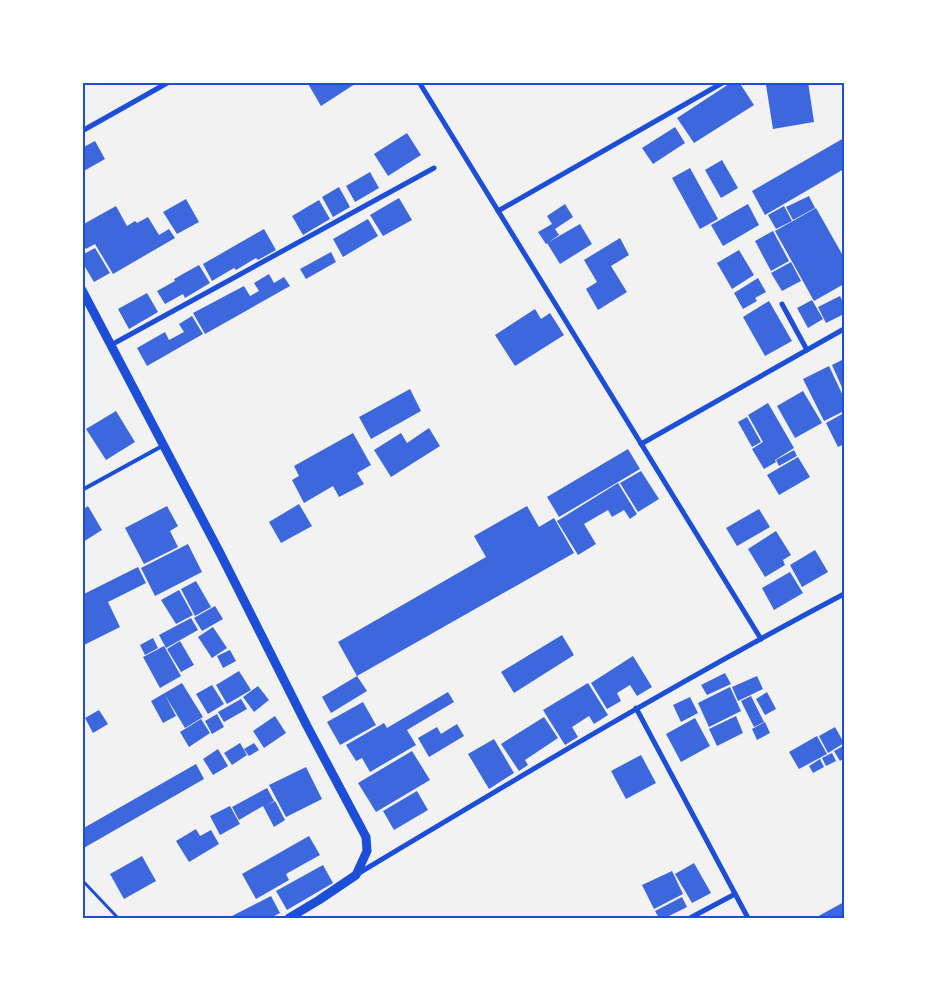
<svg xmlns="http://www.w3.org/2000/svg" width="927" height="1001" font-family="'IBM Plex Sans',sans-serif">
  <rect width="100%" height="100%" fill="#f2f2f2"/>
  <g fill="#3d67dc">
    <polygon points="307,82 358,82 321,106"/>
    <polygon points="732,82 739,82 754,105 694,143 677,118"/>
    <polygon points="784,82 808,82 814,122 773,129 766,85"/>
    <polygon points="675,127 685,143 653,164 642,148"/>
    <polygon points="407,133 421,155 388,176 374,154"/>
    <polygon points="844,138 844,169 765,215 752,191"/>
    <polygon points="95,141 105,159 82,172 82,148"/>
    <polygon points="722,160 738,188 721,198 705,170"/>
    <polygon points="690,168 718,219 700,229 672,178"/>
    <polygon points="370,172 379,188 355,202 346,186"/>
    <polygon points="339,187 350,207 333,217 322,197"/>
    <polygon points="809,196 815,208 793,220 786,207"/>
    <polygon points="399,198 412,220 383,236 370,215"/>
    <polygon points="186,199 199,222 177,234 163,212"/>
    <polygon points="319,200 330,219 303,235 292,216"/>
    <polygon points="565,204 573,217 555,229 559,235 546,244 538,232 552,224 547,216"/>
    <polygon points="748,204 759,225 723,246 711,225"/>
    <polygon points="116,206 127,226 135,221 137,223 148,217 159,235 169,229 175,238 113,274 95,244 86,249 82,243 82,225"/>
    <polygon points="784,206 792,221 776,229 768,215"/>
    <polygon points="816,208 842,254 844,252 844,284 814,301 775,231"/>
    <polygon points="368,219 378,236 343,257 333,239"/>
    <polygon points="580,224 592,244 560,264 547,243"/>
    <polygon points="264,229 276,250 258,260 256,258 236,270 234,268 212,281 203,264"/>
    <polygon points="773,231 789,261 771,271 755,241"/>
    <polygon points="620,238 629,255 611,266 627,292 598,310 586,289 597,282 584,260"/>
    <polygon points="95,248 110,273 94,282 82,262 82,255"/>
    <polygon points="739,250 754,275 732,289 717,263"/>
    <polygon points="331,252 336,262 306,279 300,269"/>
    <polygon points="791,262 801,281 782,291 771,273"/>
    <polygon points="199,265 210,283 185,298 183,294 165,304 157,291 175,281 174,279"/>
    <polygon points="269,274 274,283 284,277 290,286 205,334 193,313 244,286 250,296 259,291 254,283"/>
    <polygon points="758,278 766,292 755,298 757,301 743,309 734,293"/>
    <polygon points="147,293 158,312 129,329 118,309"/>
    <polygon points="840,296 844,304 844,314 826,323 818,307"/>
    <polygon points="812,300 823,319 808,328 797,308"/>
    <polygon points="769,301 792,341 765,356 743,317"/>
    <polygon points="535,309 541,319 550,313 564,335 515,366 495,335"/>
    <polygon points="192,316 203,334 147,366 137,348 165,332 169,340 184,332 179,324"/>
    <polygon points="844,359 844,392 832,365"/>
    <polygon points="829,366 844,398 844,411 824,421 803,379"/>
    <polygon points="410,389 421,411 371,439 359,417"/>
    <polygon points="803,391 822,423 795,438 777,406"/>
    <polygon points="768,403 794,448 775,460 776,462 764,469 752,449 763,442 748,415"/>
    <polygon points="116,411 135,442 106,460 86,429"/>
    <polygon points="844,413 844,444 838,447 826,423"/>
    <polygon points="747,417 761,442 752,447 738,422"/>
    <polygon points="429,428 440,446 391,477 374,450 401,433 407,443"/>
    <polygon points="353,433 371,465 357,473 364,484 339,497 333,486 304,503 292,480 299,476 294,466"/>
    <polygon points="628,449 640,469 559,517 547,497"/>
    <polygon points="794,450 797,456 779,466 776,460"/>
    <polygon points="798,457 810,477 779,495 767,475"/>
    <polygon points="641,471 659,499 638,512 620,483"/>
    <polygon points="618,483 637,514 630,519 624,510 612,517 608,510 584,524 596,544 578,555 557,521"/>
    <polygon points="299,504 312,526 281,543 269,522"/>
    <polygon points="88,506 102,530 83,542 82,510"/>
    <polygon points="167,506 178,526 170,531 178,547 144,564 125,528"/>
    <polygon points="527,506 539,527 554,518 574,553 357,676 338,642 486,557 474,536"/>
    <polygon points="759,509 770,527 737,546 726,528"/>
    <polygon points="776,531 791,555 783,560 785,565 765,577 748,549"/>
    <polygon points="188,544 202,572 155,596 141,568"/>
    <polygon points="815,550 828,572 802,587 790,565"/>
    <polygon points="138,567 146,583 108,602 120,627 82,646 82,595"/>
    <polygon points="790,572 803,593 774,610 762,588"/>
    <polygon points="196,581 211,607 195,616 181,589"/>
    <polygon points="179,590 193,615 176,624 161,600"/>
    <polygon points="215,606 223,619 202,631 194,618"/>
    <polygon points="191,618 198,630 166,648 159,635"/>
    <polygon points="213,627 227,648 212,658 198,637"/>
    <polygon points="562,635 574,655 514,693 501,672"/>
    <polygon points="153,638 158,648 145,655 140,645"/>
    <polygon points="180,641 194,665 181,672 167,649"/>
    <polygon points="164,646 181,676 160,688 143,657"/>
    <polygon points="230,650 236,661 223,668 217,656"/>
    <polygon points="633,656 652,687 637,696 630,685 617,693 621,701 607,709 591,683"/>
    <polygon points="239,671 251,690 227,704 216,685"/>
    <polygon points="725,673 731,684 707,695 701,685"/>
    <polygon points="357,676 367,691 331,713 322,697"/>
    <polygon points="757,676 763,689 738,701 732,687"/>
    <polygon points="182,683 203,717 185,728 165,695 176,716 163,723 151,701"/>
    <polygon points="588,683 608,715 594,724 589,716 572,727 578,737 565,745 543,710"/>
    <polygon points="212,685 224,704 208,714 196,694"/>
    <polygon points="258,686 269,700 254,712 243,697"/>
    <polygon points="730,687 741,711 709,727 698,703"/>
    <polygon points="448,692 454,702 407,730 416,745 370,772 362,758 356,761 346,745 384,723 387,728"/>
    <polygon points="767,692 776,709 765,715 756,699"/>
    <polygon points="751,696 764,722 754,727 741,701"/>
    <polygon points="690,697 698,713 681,722 673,705"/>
    <polygon points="241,699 247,709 224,722 218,712"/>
    <polygon points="363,702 376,725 340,745 327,722"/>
    <polygon points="99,710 108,724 93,733 85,718"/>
    <polygon points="217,714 224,727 212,734 205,721"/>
    <polygon points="275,716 286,733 264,748 253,731"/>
    <polygon points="736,716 743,733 717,746 709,729"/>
    <polygon points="544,717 558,738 525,760 528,765 519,771 501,744"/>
    <polygon points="695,718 710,746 681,762 666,734"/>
    <polygon points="201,719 210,733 189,747 180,732"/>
    <polygon points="765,722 770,733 757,740 752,729"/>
    <polygon points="457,724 464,736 429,757 418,738 437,727 441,734"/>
    <polygon points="835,727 844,743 828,753 819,736"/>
    <polygon points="817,736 827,754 799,769 789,752"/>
    <polygon points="494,739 514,773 489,789 468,754"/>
    <polygon points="240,743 247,755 232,765 224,753"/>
    <polygon points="254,743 259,750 249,756 244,749"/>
    <polygon points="843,746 844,758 840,761 834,751"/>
    <polygon points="218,749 228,766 213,775 203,759"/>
    <polygon points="412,751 430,780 376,812 358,783"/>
    <polygon points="832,753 836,761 826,766 822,758"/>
    <polygon points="641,755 656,783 626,799 611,771"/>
    <polygon points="820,759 824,767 813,773 809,766"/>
    <polygon points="196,764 204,779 82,849 82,829"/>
    <polygon points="306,767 322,799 286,817 269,785"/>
    <polygon points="267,788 274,801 266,806 275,801 285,820 274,827 263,806 239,820 232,807"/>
    <polygon points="417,791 428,810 394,830 383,811"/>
    <polygon points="230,806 240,824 220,835 210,816"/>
    <polygon points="196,829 200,836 211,830 219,844 189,862 176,841"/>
    <polygon points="309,836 320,855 286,874 289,880 256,899 242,874"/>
    <polygon points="142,856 156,881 124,899 110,874"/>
    <polygon points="694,863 711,893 692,903 675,874"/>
    <polygon points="323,865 333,883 287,910 276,891"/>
    <polygon points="672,871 683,894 654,909 642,885"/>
    <polygon points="271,896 280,913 270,918 228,918"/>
    <polygon points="682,897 687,907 665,918 659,918 655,911"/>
    <polygon points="844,902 844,918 815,918"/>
  </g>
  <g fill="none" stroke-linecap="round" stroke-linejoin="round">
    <polyline stroke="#1d4ed8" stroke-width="3" points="82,880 118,918"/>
    <polyline stroke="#1d4ed8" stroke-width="4" points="82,490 164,445"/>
    <g stroke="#1d4ed8" stroke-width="5">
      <polyline points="419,82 761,639"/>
      <polyline points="82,131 169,82"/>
      <polyline points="498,211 724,82"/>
      <polyline points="782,304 807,350"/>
      <polyline points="111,345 434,168"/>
      <polyline points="641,444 844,329"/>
      <polyline points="636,708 748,918"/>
      <path d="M359,873C519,777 679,681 844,594"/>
      <polyline points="690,918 735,894"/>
    </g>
    <polyline stroke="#1d4ed8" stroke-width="9" points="82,290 220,553 307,726 366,837 367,851 356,875 319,900 289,918"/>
  </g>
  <rect width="927" height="1001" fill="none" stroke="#ffffff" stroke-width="168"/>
  <rect x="84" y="84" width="759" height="833" fill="none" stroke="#1d4ed8" stroke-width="2"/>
</svg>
